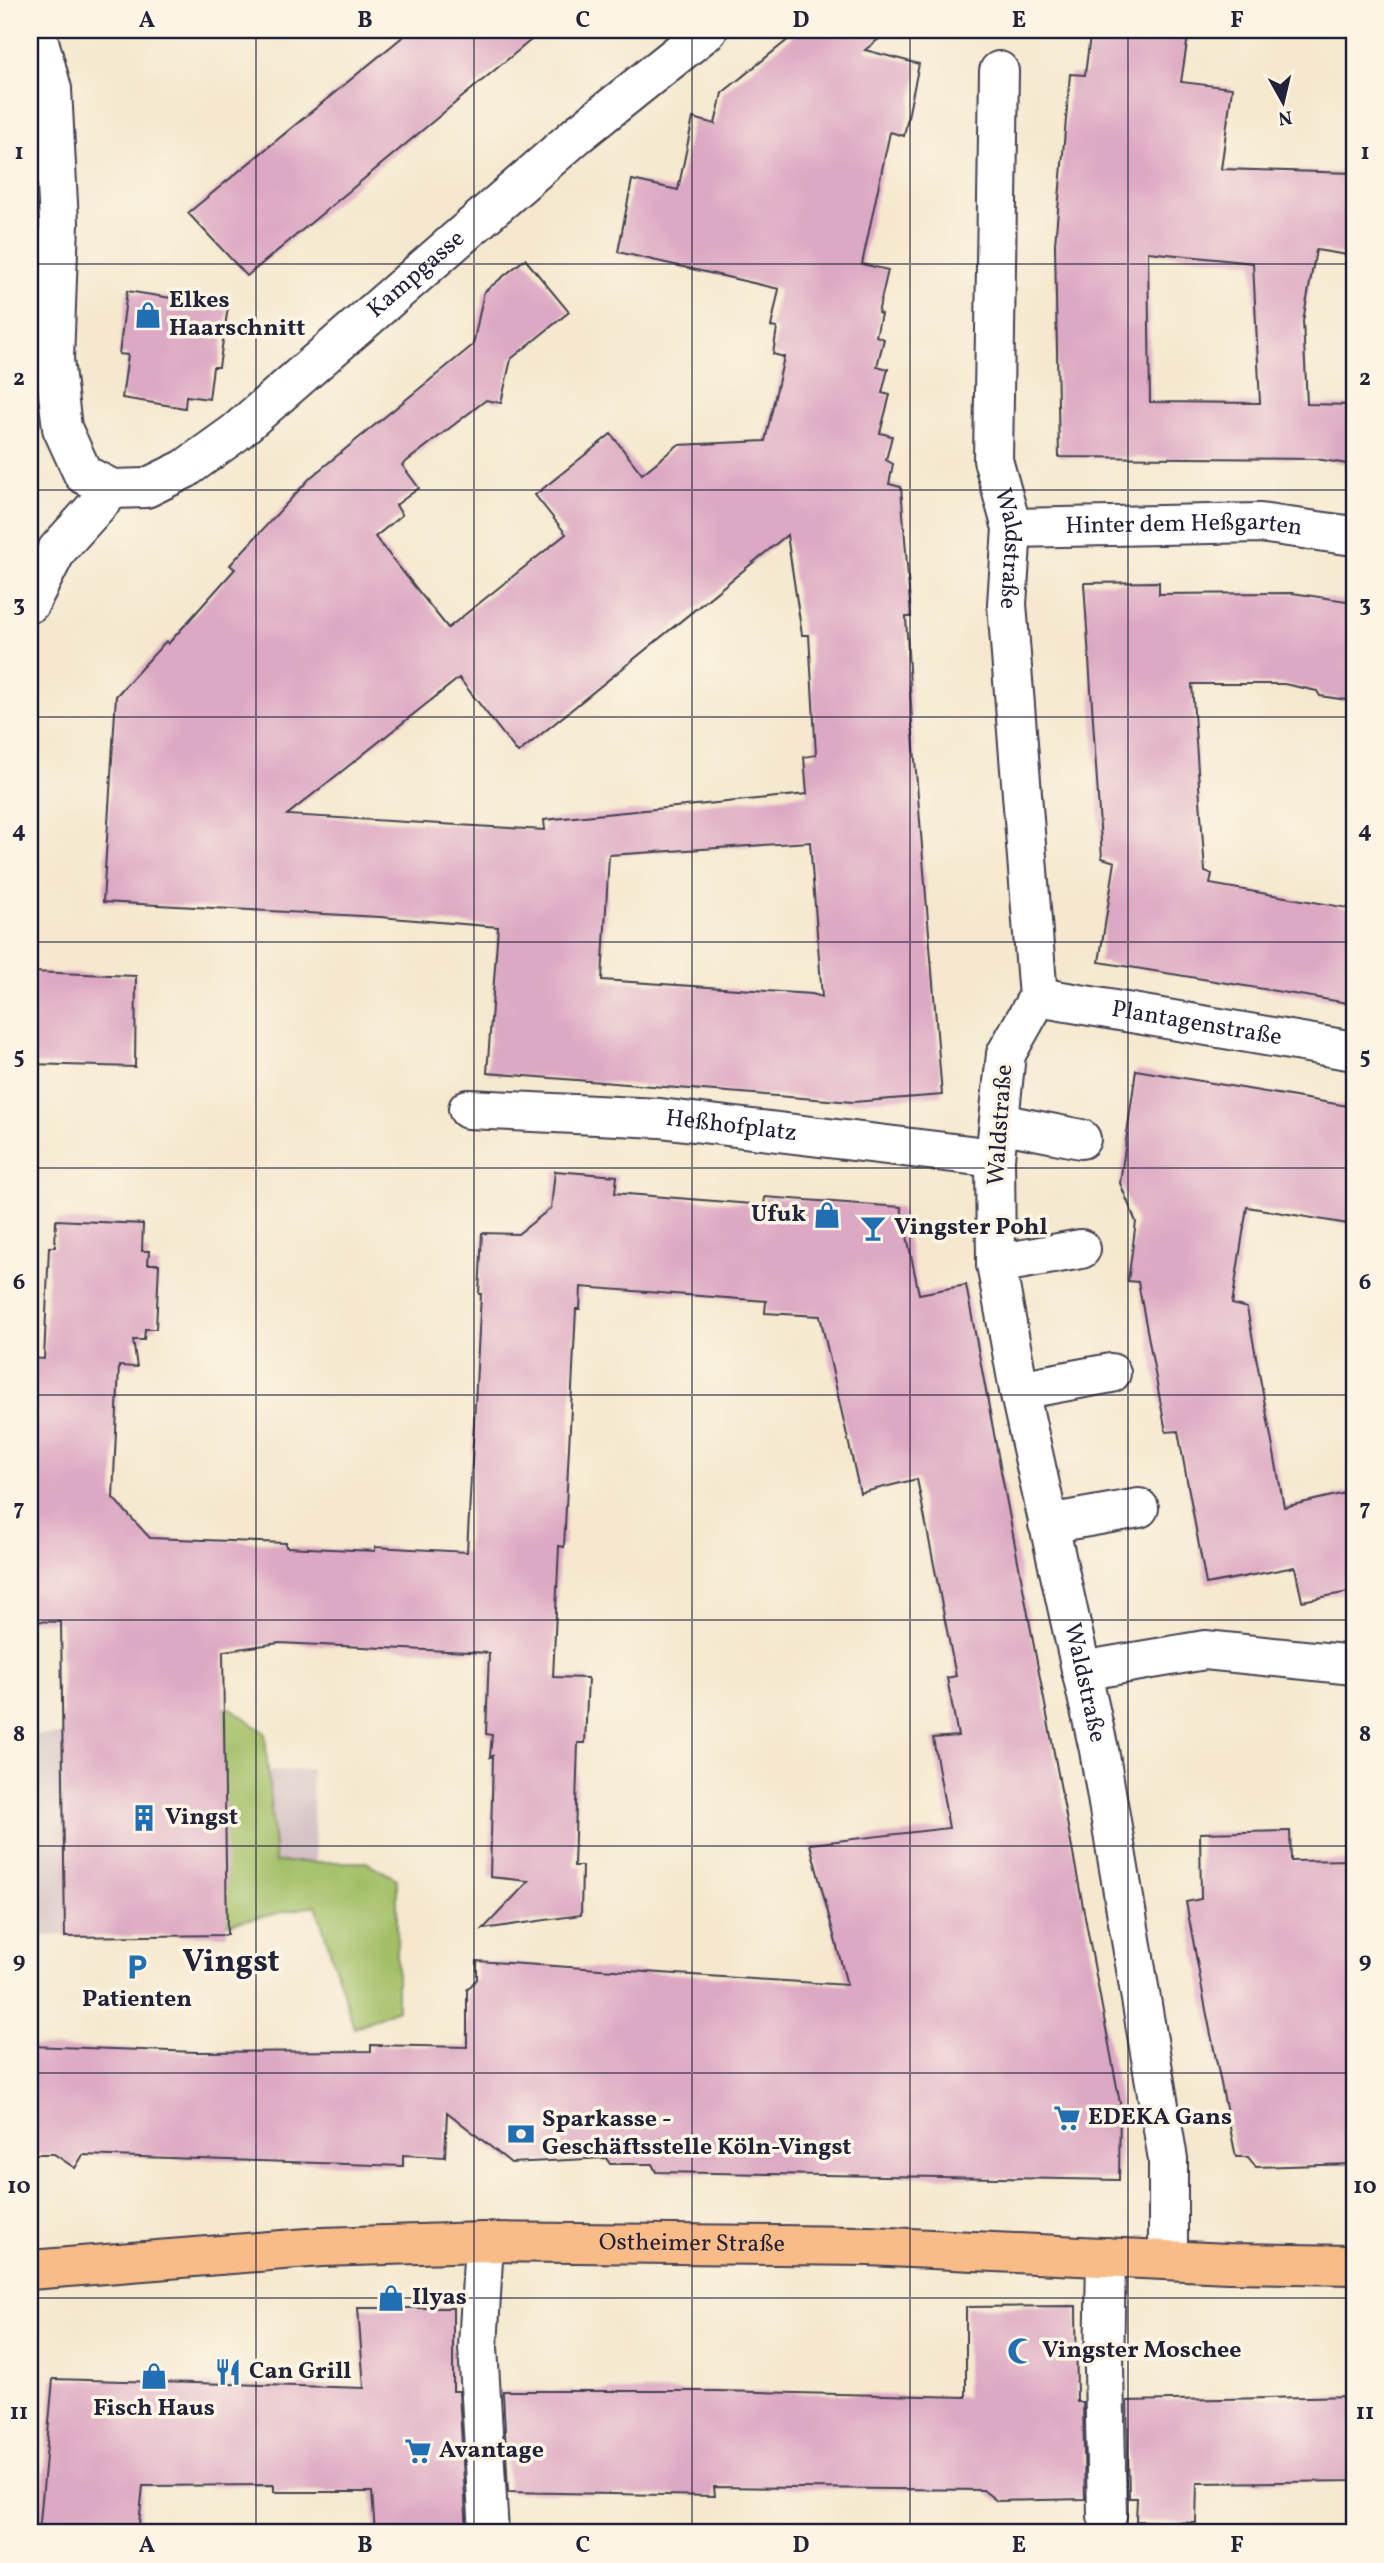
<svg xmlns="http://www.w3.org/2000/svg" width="1384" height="2563" font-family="Vollkorn,serif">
  <rect width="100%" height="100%" fill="#fcf5e5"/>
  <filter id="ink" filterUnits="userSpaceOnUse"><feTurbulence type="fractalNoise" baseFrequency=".0143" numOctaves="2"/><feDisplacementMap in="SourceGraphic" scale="14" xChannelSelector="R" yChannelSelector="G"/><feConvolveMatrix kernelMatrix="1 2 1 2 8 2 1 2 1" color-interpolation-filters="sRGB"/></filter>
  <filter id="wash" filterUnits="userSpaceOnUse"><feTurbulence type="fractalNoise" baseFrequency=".00686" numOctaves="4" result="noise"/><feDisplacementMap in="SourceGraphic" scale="28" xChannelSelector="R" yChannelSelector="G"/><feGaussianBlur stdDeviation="1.57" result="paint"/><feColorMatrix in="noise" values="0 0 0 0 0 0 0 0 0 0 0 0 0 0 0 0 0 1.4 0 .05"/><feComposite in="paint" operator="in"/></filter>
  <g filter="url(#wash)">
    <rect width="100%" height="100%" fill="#f5e8ce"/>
    <polygon fill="#d2bec2" points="204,1731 224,1773 311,1769 317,1884 208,1932 30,1936 30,1735"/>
    <polygon fill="#a2bf66" stroke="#627050" stroke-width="2" points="231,1708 265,1733 275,1862 366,1862 397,1879 397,2009 354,2028 316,1905 218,1926 213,1710"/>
    <g id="blocks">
      <g fill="#dda8c3" fill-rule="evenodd">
        <polygon points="411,30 543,30 247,276 188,213"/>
        <path d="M800,30H890L865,50L919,64L904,136L890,132L862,264L888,270L878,313L881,314L876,336L884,339L877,366L888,369L882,393L890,395L880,433L892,436L886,460L893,464L889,484L901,487L911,617H906L912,722L942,1095L853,1102L487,1073L498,927L380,917L103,902L116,696L166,641L168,644L235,569L230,565L311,477L473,345L484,292L525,259L569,312L511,359L501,403L486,400L402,465L419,488L396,505L402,515L375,537L448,628L566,534L535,495L611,434L642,474L678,445L765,441L784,357L773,354L777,328L771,327L779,289L618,252L632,180L678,190L693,118L715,124L722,93ZM787,535L802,635H809L816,755L804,757L807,794L544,820L545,830L287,815L459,678L518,753ZM810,842L822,997L812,994L602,980L609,855Z"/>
        <path d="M1105,30H1189L1181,82L1232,88L1221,169L1354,173V256L1316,250L1303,321L1307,404L1354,405V465L1316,459L1059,457L1055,244L1070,74L1085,75L1090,36L1104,38ZM1148,252L1253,263L1260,403L1150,402Z"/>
        <polygon points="127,291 228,307 219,367 213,367 209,399 186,396 185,408 122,398 128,355 119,354"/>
        <polygon points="1159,582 1159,594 1292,593 1354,602 1354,701 1320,696 1317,691 1284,684 1192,684 1205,872 1212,874 1210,884 1354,909 1354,1004 1099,962 1115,862 1102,858 1084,583"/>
        <polygon points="30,972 136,976 135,1067 30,1064"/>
        <polygon points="1136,1070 1354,1107 1354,1225 1247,1207 1232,1304 1247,1308 1284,1507 1354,1491 1354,1591 1302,1601 1295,1567 1206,1584 1178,1431 1166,1432 1138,1282 1128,1281 1136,1222 1120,1183"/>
        <polygon points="555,1171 617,1176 615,1193 764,1205 765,1197 901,1207 919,1294 966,1285 1120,2103 1119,2180 656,2172 652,2164 610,2164 606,2158 511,2163 447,2112 445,2157 403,2155 403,2166 83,2155 75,2168 54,2154 30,2154 30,2046 198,2052 371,2051 371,2045 467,2047 467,1990 477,1979 477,1961 847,1985 810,1844 949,1828 933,1738 958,1736 947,1678 956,1676 917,1479 860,1493 820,1316 765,1313 766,1301 581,1287 580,1309 576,1309 564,1547 559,1546 553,1677 588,1678 585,1743 578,1743 574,1866 582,1866 581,1915 483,1929 529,1881 490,1877 493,1756 490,1757 492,1735 486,1734 489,1653 279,1643 223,1651 227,1935 65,1937 61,1622 30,1621 30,1358 44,1359 49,1247 55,1247 56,1220 143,1224 142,1251 149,1251 148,1264 159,1264 156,1329 145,1329 144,1340 133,1340 137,1367 119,1366 113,1498 150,1538 286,1543 286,1547 375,1551 375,1547 467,1552 481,1294 479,1294 482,1233 518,1234 551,1208"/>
        <polygon points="1290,1831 1291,1861 1354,1860 1354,2164 1256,2167 1248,2157 1236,2157 1206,2010 1186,1902 1201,1899 1200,1833"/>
        <polygon points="1076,2306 1077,2402 1083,2402 1085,2499 997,2501 983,2490 714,2487 715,2496 508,2492 503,2391 715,2391 966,2397 966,2307"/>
        <polygon points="358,2308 453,2308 453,2391 459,2391 467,2533 375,2533 372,2492 274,2492 274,2485 143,2486 138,2533 39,2533 53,2379 364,2388"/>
        <polygon points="1354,2396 1354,2481 1197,2483 1196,2523 1136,2521 1137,2498 1129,2498 1127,2401"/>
      </g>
    </g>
  </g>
  <g filter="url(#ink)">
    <use href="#blocks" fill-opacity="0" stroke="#424051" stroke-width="2"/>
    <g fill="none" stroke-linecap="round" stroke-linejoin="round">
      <defs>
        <g id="minor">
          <path id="s1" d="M36,30L52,89L59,223L54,360L62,428L83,474L112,489L146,488L185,469L235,433L577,135L708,30"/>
          <path id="s2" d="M999,71L993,460L1012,528L1007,604L1038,997L1006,1054L995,1158L996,1264L1019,1390L1099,1750L1168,2159V2259"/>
          <path id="s3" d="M1012,528L1260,523L1354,536"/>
          <polyline points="30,603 57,550 112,489"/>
          <path id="s4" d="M1038,997L1354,1051"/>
          <path id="s5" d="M468,1109L660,1118L995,1158"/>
          <polyline points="999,1123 1081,1139"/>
          <polyline points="996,1264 1081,1249"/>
          <polyline points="1019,1390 1111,1373"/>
          <polyline points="1048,1524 1139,1508"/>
          <polyline points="1081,1671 1205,1650 1354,1665"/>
          <polyline points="484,2242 478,2347 489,2533"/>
          <polyline points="1106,2257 1104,2369 1107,2516"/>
        </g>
        <g id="major">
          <path id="s6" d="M30,2270L321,2247L484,2242L868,2246L1228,2263L1354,2265"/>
        </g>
      </defs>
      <use href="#minor" stroke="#424051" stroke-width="42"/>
      <use href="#major" stroke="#424051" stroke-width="42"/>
      <use href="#minor" stroke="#fff" stroke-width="38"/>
      <use href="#major" stroke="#f9bc89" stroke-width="38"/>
    </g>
  </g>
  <path fill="none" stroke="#22223b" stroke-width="2" stroke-opacity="0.55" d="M256,30V2533M474,30V2533M692,30V2533M910,30V2533M1128,30V2533M30,264H1354M30,490H1354M30,717H1354M30,942H1354M30,1168H1354M30,1395H1354M30,1620H1354M30,1846H1354M30,2073H1354M30,2298H1354"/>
  <defs>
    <symbol id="shop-bare" viewBox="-9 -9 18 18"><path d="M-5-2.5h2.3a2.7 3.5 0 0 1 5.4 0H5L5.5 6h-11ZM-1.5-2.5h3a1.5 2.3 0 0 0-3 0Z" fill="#1f6fb2" stroke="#fcf5e5" stroke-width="2.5" paint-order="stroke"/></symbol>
    <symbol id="bar-bare" viewBox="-9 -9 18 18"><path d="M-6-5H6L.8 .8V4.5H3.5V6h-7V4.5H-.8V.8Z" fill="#1f6fb2" stroke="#fcf5e5" stroke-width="2.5" paint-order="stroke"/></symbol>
    <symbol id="building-bare" viewBox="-9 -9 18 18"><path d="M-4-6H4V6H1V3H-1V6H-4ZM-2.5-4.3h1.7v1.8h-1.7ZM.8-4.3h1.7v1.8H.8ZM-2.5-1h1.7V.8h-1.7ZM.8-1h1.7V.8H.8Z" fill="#1f6fb2" stroke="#fcf5e5" stroke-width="2.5" paint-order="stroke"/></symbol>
    <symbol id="parking-bare" viewBox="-9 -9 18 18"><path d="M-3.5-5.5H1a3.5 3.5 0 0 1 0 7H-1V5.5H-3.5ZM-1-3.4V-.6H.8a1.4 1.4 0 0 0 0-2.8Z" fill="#1f6fb2" stroke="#fcf5e5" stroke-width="2.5" paint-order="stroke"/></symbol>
    <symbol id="supermarket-bare" viewBox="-9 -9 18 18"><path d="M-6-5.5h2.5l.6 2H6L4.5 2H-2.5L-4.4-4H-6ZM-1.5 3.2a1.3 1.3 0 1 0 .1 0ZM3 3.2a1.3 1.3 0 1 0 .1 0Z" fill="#1f6fb2" stroke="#fcf5e5" stroke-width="2.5" paint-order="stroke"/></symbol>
    <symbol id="bank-bare" viewBox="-9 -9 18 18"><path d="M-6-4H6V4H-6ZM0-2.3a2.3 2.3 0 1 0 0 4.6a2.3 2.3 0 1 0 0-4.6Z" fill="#1f6fb2" stroke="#fcf5e5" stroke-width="2.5" paint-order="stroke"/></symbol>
    <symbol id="mosque-bare" viewBox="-9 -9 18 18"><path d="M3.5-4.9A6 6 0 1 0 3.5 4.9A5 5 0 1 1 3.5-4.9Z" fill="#1f6fb2" stroke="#fcf5e5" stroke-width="2.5" paint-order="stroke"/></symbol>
    <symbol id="restaurant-bare" viewBox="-9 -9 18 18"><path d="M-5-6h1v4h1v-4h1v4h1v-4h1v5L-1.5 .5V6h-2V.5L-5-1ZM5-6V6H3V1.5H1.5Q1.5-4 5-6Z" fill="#1f6fb2" stroke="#fcf5e5" stroke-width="2.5" paint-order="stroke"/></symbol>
  </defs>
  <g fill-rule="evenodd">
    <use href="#shop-bare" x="129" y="296" width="38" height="38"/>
    <use href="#shop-bare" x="808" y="1196" width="38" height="38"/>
    <use href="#bar-bare" x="854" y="1209" width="38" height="38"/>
    <use href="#building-bare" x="125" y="1799" width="38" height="38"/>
    <use href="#parking-bare" x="118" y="1948" width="38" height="38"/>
    <use href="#supermarket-bare" x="1048" y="2099" width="38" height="38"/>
    <use href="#bank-bare" x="502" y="2115" width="38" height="38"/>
    <use href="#shop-bare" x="372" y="2279" width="38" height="38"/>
    <use href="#mosque-bare" x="1002" y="2332" width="38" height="38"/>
    <use href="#restaurant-bare" x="209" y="2353" width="38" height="38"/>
    <use href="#shop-bare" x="135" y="2357" width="38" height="38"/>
    <use href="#supermarket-bare" x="399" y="2432" width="38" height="38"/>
  </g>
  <g text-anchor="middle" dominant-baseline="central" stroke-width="7" stroke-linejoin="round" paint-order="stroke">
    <g font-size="24" fill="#22223b" stroke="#fcf5e5">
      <text stroke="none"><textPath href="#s1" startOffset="864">Kampgasse</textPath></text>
      <text stroke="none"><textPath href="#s3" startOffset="172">Hinter dem Heßgarten</textPath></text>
      <text stroke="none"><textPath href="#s2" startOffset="480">Waldstraße</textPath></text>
      <text stroke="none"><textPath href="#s4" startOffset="161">Plantagenstraße</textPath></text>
      <text transform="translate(1001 1125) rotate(-86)">Waldstraße</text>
      <text stroke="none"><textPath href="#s5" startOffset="264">Heßhofplatz</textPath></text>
      <text stroke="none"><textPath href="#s2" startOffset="1634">Waldstraße</textPath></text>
      <text stroke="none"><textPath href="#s6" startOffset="663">Ostheimer Straße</textPath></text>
    </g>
    <g font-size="24" font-weight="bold" fill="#22223b" stroke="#fcf5e5" text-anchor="start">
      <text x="169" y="301">Elkes<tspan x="169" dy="28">Haarschnitt</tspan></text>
      <text x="806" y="1215" text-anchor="end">Ufuk</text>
      <text x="894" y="1228">Vingster Pohl</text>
      <text x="165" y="1818">Vingst</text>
      <text x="137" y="2000" text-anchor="middle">Patienten</text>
      <text x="1088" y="2118">EDEKA Gans</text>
      <text x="542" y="2120">Sparkasse -<tspan x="542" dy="28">Geschäftsstelle Köln-Vingst</tspan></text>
      <text x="412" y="2298">Ilyas</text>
      <text x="1042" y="2351">Vingster Moschee</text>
      <text x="249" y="2372">Can Grill</text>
      <text x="154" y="2409" text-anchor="middle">Fisch Haus</text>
      <text x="439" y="2451">Avantage</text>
    </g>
    <g font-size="32" font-weight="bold" fill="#22223b" stroke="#fcf5e5">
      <text x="231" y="1963">Vingst</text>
    </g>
  </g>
  <rect width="1384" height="2563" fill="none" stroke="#fcf5e5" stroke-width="77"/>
  <g transform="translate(1283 102) rotate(172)" stroke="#fcf5e5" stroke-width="5" paint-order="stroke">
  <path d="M0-5L12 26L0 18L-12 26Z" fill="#22223b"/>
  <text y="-10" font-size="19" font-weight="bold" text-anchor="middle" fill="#22223b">N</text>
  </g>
  <rect x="38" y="38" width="1308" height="2486" fill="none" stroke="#22223b" stroke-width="2.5"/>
  <g font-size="23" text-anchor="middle" font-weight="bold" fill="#22223b">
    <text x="147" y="27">A</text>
    <text x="365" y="27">B</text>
    <text x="583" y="27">C</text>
    <text x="801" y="27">D</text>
    <text x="1019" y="27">E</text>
    <text x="1237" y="27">F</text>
    <text x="19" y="159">1</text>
    <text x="1365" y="159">1</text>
    <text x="19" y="385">2</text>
    <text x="1365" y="385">2</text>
    <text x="19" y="611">3</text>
    <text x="1365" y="611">3</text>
    <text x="19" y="837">4</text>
    <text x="1365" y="837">4</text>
    <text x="19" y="1063">5</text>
    <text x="1365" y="1063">5</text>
    <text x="19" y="1289">6</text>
    <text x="1365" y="1289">6</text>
    <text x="19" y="1515">7</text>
    <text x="1365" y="1515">7</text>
    <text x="19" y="1741">8</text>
    <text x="1365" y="1741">8</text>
    <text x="19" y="1967">9</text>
    <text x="1365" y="1967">9</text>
    <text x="19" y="2193">10</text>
    <text x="1365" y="2193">10</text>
    <text x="19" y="2419">11</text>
    <text x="1365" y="2419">11</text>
    <text x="147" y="2552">A</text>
    <text x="365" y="2552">B</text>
    <text x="583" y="2552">C</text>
    <text x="801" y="2552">D</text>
    <text x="1019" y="2552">E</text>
    <text x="1237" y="2552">F</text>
  </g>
</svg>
